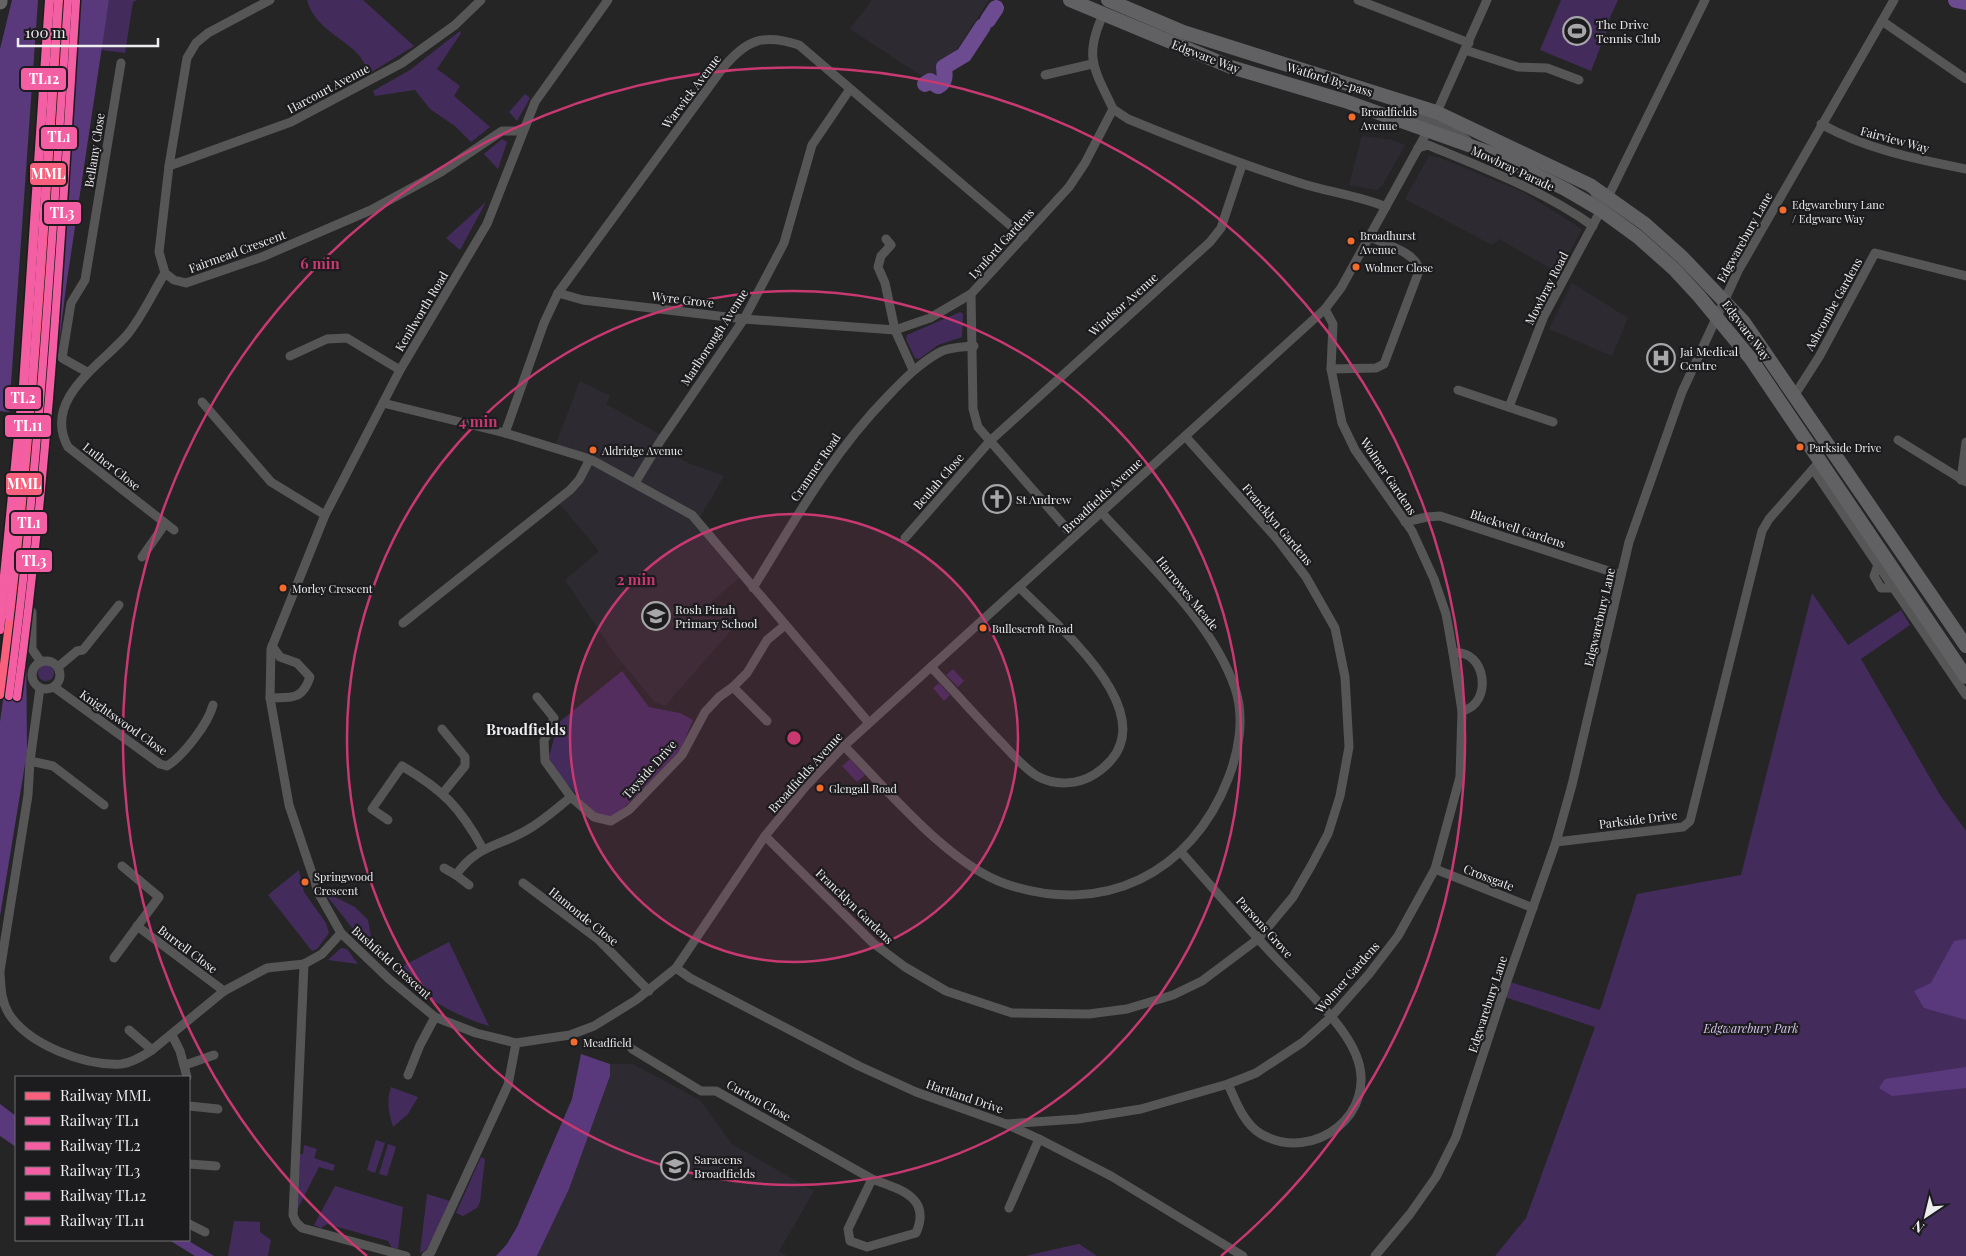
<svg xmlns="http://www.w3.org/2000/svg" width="1966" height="1256" font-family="'Playfair Display',serif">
  <rect width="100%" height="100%" fill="#252526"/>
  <g fill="#2e2a32">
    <polygon points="872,0 989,0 934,84 850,29"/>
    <polygon points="1362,136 1392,140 1405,145 1382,186 1377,190 1349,185"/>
    <polygon points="1429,156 1438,157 1523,192 1582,229 1558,273 1499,239 1492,245 1405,199"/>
    <polygon points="1572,283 1628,318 1612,356 1549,329"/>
    <polygon points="580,381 610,396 606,404 663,436 656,448 691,464 724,476 700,517 693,515 736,566 746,572 711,602 733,628 665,706 655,702 618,658 565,580 599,551 555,498 570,487 590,459 555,446"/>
    <polygon points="610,1064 633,1064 700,1100 732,1144 814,1191 779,1251 787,1256 537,1256 569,1189 610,1076"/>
  </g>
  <g fill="#432c5c">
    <polygon points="109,0 137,0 133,2 125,53 101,50"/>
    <path d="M307,0H363L414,46L370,73C365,65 361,56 354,50C337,35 313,24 307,0Z"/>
    <polygon points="1561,0 1618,0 1607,24 1609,25 1591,71 1540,50"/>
    <polygon points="460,31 461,33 437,69 460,86 454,96 490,127 471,142 455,126 430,109 415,90 375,96 373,91 410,70"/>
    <polygon points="525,94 530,98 517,121 509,112"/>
    <polygon points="502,139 507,142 498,169 484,154"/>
    <polygon points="486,202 460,250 446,238"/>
    <polygon points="960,312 963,314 962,337 938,345 919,359 915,358 906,339 907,335"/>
    <polygon points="1812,593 1848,645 1901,610 1910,625 1861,659 1940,795 1966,831 1966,1256 1495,1256 1526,1218 1595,1027 1502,996 1507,981 1600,1010 1637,894 1741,875"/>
    <circle cx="46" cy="673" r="8"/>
    <polygon points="953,669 964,681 958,687 946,675"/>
    <polygon points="622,671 649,707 680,713 693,720 680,751 616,816 602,817 589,808 554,769 549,757 558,723"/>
    <polygon points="939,683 950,695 944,701 933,688"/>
    <polygon points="850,759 865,775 857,782 842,766"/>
    <polygon points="299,870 304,892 326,923 329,933 317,949 312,951 268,895"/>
    <polygon points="323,891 355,907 368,920 373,947 380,943 391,967 368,948"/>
    <path d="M449,942L489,1026C450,1014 425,997 393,971Z"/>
    <polygon points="341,948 347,949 358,964 328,960"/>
    <path d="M391,1087L418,1097L408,1114L393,1127C389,1113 386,1101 391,1087Z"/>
    <polygon points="376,1140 385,1143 375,1173 367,1170"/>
    <polygon points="388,1144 396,1147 387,1176 379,1174"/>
    <polygon points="304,1145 317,1149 314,1158 335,1165 333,1171 319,1167 297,1210 300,1154 303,1154"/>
    <polygon points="481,1157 485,1159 480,1202 477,1208 463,1216 456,1213"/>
    <polygon points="335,1186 403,1207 398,1249 392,1248 388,1241 327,1224 321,1228 314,1225"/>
    <polygon points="427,1194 450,1201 429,1248 420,1253"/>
    <polygon points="234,1221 260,1222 260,1232 271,1240 268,1256 228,1256"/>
    <polygon points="1079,1244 1097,1256 1025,1256 1078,1244"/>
  </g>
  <g fill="#59397b">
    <polygon points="12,0 38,0 9,412 0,411 0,49"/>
    <polygon points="64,0 109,0 66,287 36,527 20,577"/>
    <polygon points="14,618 26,631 27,752 0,916 0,722"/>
    <polygon points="1966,939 1966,1020 1924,1008 1914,991 1931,983 1954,941"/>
    <polygon points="581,1054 610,1064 610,1076 569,1189 537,1256 496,1256 507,1244 517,1227 572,1099"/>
    <polygon points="1966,1067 1966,1088 1892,1096 1879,1088 1885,1079"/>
    <polygon points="0,1104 16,1116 16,1147 0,1136"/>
    <polygon points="169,1240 187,1240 214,1256 195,1256"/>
  </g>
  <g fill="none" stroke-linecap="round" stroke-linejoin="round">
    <g stroke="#6d4b91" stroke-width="16">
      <polyline points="1956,0 1966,2"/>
      <polyline points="988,20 996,8"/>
      <path d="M925,84L930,81L938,86C946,82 945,75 944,67L964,55L983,26"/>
    </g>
    <g stroke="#565656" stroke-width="9">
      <polyline points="270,0 208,33 196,43 187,58 169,166 159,252 165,273 174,280 186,283 262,257 371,210 441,172 502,131 522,131"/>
      <polyline points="608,0 535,102 487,224 400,370 325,515 271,649 270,698 289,805 319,894 341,933 389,979 435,1017 476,1033 516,1043 570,1035 594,1026 636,1000 676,968 765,836 806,786 844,746 1325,309 1341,288 1432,123 1487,0"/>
      <polyline points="1358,0 1469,43"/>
      <path d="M1103,15C1083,58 1095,70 1113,109"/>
      <polyline points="1882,21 1966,79"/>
      <polyline points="1465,50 1518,67 1547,68 1579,80"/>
      <polyline points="1045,75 1092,64"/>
      <path d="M1390,100C1413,119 1445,122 1468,141"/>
      <path d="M1113,109L1128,119C1184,142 1240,164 1297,182C1326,192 1358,195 1386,207"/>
      <path d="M1821,124C1866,149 1915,159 1966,169"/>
      <path d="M1418,148L1428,145C1486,169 1542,190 1593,226"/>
      <polyline points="169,166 291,122 402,63 455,25 481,0"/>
      <polyline points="1608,197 1705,0"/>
      <path d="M165,273C153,292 142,317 127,335C101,365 42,399 68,447L174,530"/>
      <polyline points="558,293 583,300 744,319 895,330 885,283 878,267 881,256 891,245 886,239"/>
      <polyline points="290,356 327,339 347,338 400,370"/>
      <path d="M1331,369L1376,368L1384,364L1419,271C1418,253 1385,244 1370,237"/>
      <polyline points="913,370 895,330 930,318 971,294"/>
      <polyline points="87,372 62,358 71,303 85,280 121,63"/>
      <polyline points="1458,390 1553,422"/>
      <polyline points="1794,396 1819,357 1875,253 1966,276"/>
      <polyline points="202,402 271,482 325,515"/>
      <polyline points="383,403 505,433 590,459 692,515 869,723"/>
      <polyline points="1509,407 1544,316 1601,210 1600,202 1593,190"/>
      <path d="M505,433L544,323L558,293L722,69C746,40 762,33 799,45L1024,237"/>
      <polyline points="1898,440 1966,482"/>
      <polyline points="1813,469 1966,695"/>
      <polyline points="1961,480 1966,442"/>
      <polyline points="635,483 661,440 744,319 784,243 812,145 850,89"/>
      <polyline points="1405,522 1427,517 1440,516 1621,575"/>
      <polyline points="1074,537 978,427 973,409 971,294 1069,187 1085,163 1113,109"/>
      <polyline points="905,538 990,441 1210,242 1221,228 1242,165"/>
      <polyline points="142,557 165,524"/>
      <polyline points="1878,565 1874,576 1881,588 1892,588"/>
      <path d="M753,588C794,521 833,452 888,396C904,379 920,363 940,352C949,347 963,347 974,346"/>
      <polyline points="32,612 32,649 41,662"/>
      <polyline points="403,623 570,490 579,480 590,459"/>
      <path d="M1453,653C1486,648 1494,704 1462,711"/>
      <circle cx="46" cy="675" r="14"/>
      <polyline points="58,667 77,651 83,650 119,605"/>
      <path d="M931,667C953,690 974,714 996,737C1009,750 1021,766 1037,776C1055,786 1078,785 1095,774C1176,721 1058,627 1019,587"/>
      <path d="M54,687L160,764L167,766C183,756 208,724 213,705"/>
      <polyline points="733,687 767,721"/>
      <polyline points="537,697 554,718 544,741 545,761 571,797 594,817 611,821 629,810 682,755 705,712 719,697 733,687 747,673 767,640 784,626"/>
      <path d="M270,698C291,697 302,701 310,677L297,663L280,657L272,646"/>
      <polyline points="442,729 465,757 465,766 443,793"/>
      <path d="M844,746C886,788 949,865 1006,884C1103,917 1191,874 1228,779C1239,751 1245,717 1235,688C1212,621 1148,564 1101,512"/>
      <polyline points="30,761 53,766 104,805"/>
      <path d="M388,820L372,809L402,766C443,790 460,807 483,849"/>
      <polyline points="765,836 873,943 905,967 946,991 1012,1013 1089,1014 1127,1009 1173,995 1202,981 1258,939 1293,897 1311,866 1328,834 1340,796 1349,747 1345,677 1335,628 1306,577 1278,540 1185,436"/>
      <polyline points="1556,842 1683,827 1690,821 1762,531 1769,519 1821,460"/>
      <path d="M1181,852C1212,887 1242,922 1274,956C1298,982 1344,1023 1356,1055C1380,1113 1314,1164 1261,1134C1244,1124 1236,1102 1228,1084"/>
      <polyline points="444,868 456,875"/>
      <polyline points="1435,869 1533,908"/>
      <polyline points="523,883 599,940 649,991"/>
      <path d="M469,885L456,875C477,845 498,847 527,830C543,821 557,808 571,797"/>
      <polyline points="137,926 224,991"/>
      <polyline points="114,958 159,897 122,866"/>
      <polyline points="304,964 293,1215 296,1222 302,1228 406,1256"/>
      <polyline points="676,968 690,978 859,1066 916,1092 1006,1124 1039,1139 1111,1176 1243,1256"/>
      <polyline points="0,971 28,795 30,761 40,688"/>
      <path d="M0,973C1,988 1,1001 9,1014C29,1045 85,1066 121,1064C132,1063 143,1056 152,1050L224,991L267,968L304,964L322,954L341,933"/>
      <polyline points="129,1030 152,1050"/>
      <polyline points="172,1035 180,1051 187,1077"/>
      <path d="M632,1049L701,1091H716L872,1179L848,1229L850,1241L867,1247L916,1233C932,1197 899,1189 872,1179"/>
      <polyline points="185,1065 214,1055"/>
      <polyline points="408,1075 420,1045 435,1017"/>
      <polyline points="189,1106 218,1109"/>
      <polyline points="1006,1124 1078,1119 1141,1109 1228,1084 1256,1073 1303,1042 1331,1017 1369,974 1398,936 1435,869 1460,777 1462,711 1453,653 1446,614 1434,579 1412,531 1355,450 1342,423 1331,369 1333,324 1325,309"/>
      <polyline points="189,1164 216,1166"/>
      <polyline points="1009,1208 1039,1139"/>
      <polyline points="189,1224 205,1232"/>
      <polyline points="426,1256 431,1252 508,1085 516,1043"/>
      <polyline points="1375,1256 1410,1214 1436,1177 1456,1137 1507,981 1556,842 1572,785 1629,542 1682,392 1738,271 1894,0"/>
    </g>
    <g stroke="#616062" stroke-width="14">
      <polyline points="1070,0 1231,67 1345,101 1499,156 1565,189 1601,210 1638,237 1674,269 1699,296 1751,359 1966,677"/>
      <polyline points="1108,0 1183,32 1436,112 1590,185 1645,224 1682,257 1743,321 1966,646"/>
    </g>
    <polyline stroke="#646465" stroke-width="15" points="0,2 0,0"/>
    <defs>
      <path id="rail-1" d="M0,695C31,464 44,232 59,0"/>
      <path id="rail-2" d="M9,696C40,465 52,233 68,1"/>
      <polyline id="rail-3" points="0,630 21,435 50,0"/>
      <path id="rail-4" d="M17,697C49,466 61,234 76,1"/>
      <polyline id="rail-5" points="0,616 23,385 49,0"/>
      <polyline id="rail-6" points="9,617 32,386 58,1"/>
    </defs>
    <use href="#rail-1" stroke="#1c1b1e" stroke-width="11"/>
    <use href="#rail-2" stroke="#1c1b1e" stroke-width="11"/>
    <use href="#rail-3" stroke="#1c1b1e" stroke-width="11"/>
    <use href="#rail-4" stroke="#1c1b1e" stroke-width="11"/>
    <use href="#rail-5" stroke="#1c1b1e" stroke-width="11"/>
    <use href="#rail-6" stroke="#1c1b1e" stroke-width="11"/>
    <use href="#rail-1" stroke="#f8607d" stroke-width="8"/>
    <use href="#rail-2" stroke="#f45ea2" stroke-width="8"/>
    <use href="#rail-3" stroke="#f45ea2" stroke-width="8"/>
    <use href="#rail-4" stroke="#f45ea2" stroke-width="8"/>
    <use href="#rail-5" stroke="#f45ea2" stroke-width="8"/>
    <use href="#rail-6" stroke="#f45ea2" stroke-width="8"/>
  </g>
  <circle cx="794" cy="738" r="224" fill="#c83871" fill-opacity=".12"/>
  <g fill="none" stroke="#c83871" stroke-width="2.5">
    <circle cx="794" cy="738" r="224"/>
    <circle cx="794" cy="738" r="447"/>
    <path d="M367 1256A671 671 0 1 1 1221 1256"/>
  </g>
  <defs>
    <symbol id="stadium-ring" viewBox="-11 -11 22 22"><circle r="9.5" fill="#1c1b1e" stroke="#a7a6a8" stroke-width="1.5"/><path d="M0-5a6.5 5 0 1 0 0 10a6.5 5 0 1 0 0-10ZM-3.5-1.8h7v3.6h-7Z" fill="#a7a6a8"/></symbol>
    <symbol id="hospital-ring" viewBox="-11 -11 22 22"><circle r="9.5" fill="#1c1b1e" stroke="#a7a6a8" stroke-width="1.5"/><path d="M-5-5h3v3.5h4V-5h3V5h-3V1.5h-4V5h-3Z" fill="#a7a6a8"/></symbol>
    <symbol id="church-ring" viewBox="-11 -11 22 22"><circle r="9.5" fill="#1c1b1e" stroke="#a7a6a8" stroke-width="1.5"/><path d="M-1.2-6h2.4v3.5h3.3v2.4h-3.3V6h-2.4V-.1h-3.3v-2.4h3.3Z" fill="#a7a6a8"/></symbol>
    <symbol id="school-ring" viewBox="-11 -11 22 22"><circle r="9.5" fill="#1c1b1e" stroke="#a7a6a8" stroke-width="1.5"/><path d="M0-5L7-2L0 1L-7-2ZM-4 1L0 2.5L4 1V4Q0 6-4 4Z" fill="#a7a6a8"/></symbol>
  </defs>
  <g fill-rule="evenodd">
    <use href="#stadium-ring" x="1561" y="15" width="32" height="32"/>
    <use href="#hospital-ring" x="1645" y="342" width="32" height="32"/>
    <use href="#church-ring" x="981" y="483" width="32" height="32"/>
    <use href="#school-ring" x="640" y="600" width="32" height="32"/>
    <use href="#school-ring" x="659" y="1150" width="32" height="32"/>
  </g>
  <g fill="#f36c2b" stroke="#1c1b1e" stroke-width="2">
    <circle cx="1352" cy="117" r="4.5"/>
    <circle cx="1783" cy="210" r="4.5"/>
    <circle cx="1351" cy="241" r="4.5"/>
    <circle cx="1356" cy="267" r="4.5"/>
    <circle cx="1800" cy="447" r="4.5"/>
    <circle cx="593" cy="450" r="4.5"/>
    <circle cx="283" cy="588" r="4.5"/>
    <circle cx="983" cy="628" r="4.5"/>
    <circle cx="820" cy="788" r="4.5"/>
    <circle cx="305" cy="882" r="4.5"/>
    <circle cx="574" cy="1042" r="4.5"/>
  </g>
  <g text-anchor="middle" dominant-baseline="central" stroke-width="4.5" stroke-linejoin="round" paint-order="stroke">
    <g font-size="11" fill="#edecee" stroke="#1c1b1e" text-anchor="start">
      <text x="1361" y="111">Broadfields<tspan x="1361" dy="14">Avenue</tspan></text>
      <text x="1792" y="204">Edgwarebury Lane<tspan x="1792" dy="14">/ Edgware Way</tspan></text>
      <text x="1360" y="235">Broadhurst<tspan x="1360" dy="14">Avenue</tspan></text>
      <text x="1365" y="267">Wolmer Close</text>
      <text x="1809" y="447">Parkside Drive</text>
      <text x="602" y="450">Aldridge Avenue</text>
      <text x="292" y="588">Morley Crescent</text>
      <text x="992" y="628">Bullescroft Road</text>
      <text x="829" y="788">Glengall Road</text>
      <text x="314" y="876">Springwood<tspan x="314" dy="14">Crescent</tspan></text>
      <text x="583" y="1042">Meadfield</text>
    </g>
    <g font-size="12" fill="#edecee" stroke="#1c1b1e" text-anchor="start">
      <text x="1596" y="24">The Drive<tspan x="1596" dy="14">Tennis Club</tspan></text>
      <text x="1680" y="351">Jai Medical<tspan x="1680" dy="14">Centre</tspan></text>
      <text x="1016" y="499">St Andrew</text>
      <text x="675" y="609">Rosh Pinah<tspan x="675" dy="14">Primary School</tspan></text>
      <text x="694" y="1159">Saracens<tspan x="694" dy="14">Broadfields</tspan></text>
    </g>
    <g font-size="12" fill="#edecee" stroke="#1c1b1e">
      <text transform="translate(1206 56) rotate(21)">Edgware Way</text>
      <text transform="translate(1330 79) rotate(17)">Watford By-pass</text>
      <text transform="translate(328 88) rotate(-28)">Harcourt Avenue</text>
      <text transform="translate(691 91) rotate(-53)">Warwick Avenue</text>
      <text transform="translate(1895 139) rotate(15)">Fairview Way</text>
      <text transform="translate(94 150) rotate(-81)">Bellamy Close</text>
      <text transform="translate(1513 168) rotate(25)">Mowbray Parade</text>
      <text transform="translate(1744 237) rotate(-61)">Edgwarebury Lane</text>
      <text transform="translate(1001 243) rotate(-48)">Lynford Gardens</text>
      <text transform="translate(237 251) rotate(-20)">Fairmead Crescent</text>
      <text transform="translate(1546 288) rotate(-63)">Mowbray Road</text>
      <text transform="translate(683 299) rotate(7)">Wyre Grove</text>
      <text transform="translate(1123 304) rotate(-42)">Windsor Avenue</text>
      <text transform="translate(1833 304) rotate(-61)">Ashcombe Gardens</text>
      <text transform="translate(421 311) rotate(-59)">Kenilworth Road</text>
      <text transform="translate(1747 330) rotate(53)">Edgware Way</text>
      <text transform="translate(714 337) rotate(-57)">Marlborough Avenue</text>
      <text transform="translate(112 466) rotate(38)">Luther Close</text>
      <text transform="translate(815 467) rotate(-56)">Cranmer Road</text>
      <text transform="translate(1389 476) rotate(56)">Wolmer Gardens</text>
      <text transform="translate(938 481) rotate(-49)">Beulah Close</text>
      <text transform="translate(1102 495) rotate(-43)">Broadfields Avenue</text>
      <text transform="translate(1278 524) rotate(50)">Francklyn Gardens</text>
      <text transform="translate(1518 528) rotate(18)">Blackwell Gardens</text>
      <text transform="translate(1188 593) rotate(51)">Harrowes Meade</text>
      <text transform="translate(1599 617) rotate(-77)">Edgwarebury Lane</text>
      <text transform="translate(124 722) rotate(35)">Knightswood Close</text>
      <text transform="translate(649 769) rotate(-48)">Tayside Drive</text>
      <text transform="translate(805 772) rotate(-48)">Broadfields Avenue</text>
      <text transform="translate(1638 819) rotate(-7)">Parkside Drive</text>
      <text transform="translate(1489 877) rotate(21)">Crossgate</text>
      <text transform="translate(855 906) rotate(44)">Francklyn Gardens</text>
      <text transform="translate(584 916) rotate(39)">Hamonde Close</text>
      <text transform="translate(1265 927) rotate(48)">Parsons Grove</text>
      <text transform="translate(188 949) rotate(37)">Burrell Close</text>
      <text transform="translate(392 962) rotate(42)">Bushfield Crescent</text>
      <text transform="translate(1347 977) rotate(-49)">Wolmer Gardens</text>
      <text transform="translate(1487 1004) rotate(-72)">Edgwarebury Lane</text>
      <text transform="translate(965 1096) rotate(19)">Hartland Drive</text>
      <text transform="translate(759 1100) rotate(29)">Curton Close</text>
    </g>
    <g font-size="12" font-style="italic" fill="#d7c5ef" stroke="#1c1b1e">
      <text x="1751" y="1028">Edgwarebury Park</text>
    </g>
    <g font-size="15" font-weight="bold" fill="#edecee" stroke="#1c1b1e">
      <text x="526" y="729">Broadfields</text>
    </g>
  </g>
  <circle cx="794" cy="738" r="8" fill="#c83871" stroke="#1c1b1e" stroke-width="2.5"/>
  <g font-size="15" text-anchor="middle" font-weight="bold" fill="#c83871" stroke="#1c1b1e" stroke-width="4.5" stroke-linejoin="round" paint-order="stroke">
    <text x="320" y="269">6 min</text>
    <text x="478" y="427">4 min</text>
    <text x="636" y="585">2 min</text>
  </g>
  <g stroke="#1c1b1e" stroke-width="2">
    <rect x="20" y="67" width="47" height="24" rx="5" fill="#f45ea2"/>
    <rect x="40" y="126" width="38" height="24" rx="5" fill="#f45ea2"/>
    <rect x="29" y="162" width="38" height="24" rx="5" fill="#f8607d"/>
    <rect x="43" y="201" width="39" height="24" rx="5" fill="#f45ea2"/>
    <rect x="4" y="386" width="38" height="24" rx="5" fill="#f45ea2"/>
    <rect x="4" y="414" width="48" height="24" rx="5" fill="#f45ea2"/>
    <rect x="5" y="472" width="38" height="24" rx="5" fill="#f8607d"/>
    <rect x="10" y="511" width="38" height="24" rx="5" fill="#f45ea2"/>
    <rect x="15" y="549" width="38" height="24" rx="5" fill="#f45ea2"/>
  </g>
  <g font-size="14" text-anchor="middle" font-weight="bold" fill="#fff">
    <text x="44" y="84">TL12</text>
    <text x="59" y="142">TL1</text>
    <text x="48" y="179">MML</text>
    <text x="62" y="218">TL3</text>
    <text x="23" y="403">TL2</text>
    <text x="28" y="431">TL11</text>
    <text x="24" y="489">MML</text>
    <text x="29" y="528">TL1</text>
    <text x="34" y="566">TL3</text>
  </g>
  <rect x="15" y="1076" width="175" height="165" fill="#1c1b1e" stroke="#706f71"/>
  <rect x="25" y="1092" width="25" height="8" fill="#f8607d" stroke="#706f71"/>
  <text x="60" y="1101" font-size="15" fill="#edecee">Railway MML</text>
  <rect x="25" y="1117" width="25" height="8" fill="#f45ea2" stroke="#706f71"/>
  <text x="60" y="1126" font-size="15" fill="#edecee">Railway TL1</text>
  <rect x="25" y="1142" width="25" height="8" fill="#f45ea2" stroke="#706f71"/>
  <text x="60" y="1151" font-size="15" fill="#edecee">Railway TL2</text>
  <rect x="25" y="1167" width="25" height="8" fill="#f45ea2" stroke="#706f71"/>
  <text x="60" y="1176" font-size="15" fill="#edecee">Railway TL3</text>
  <rect x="25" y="1192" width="25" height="8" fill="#f45ea2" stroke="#706f71"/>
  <text x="60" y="1201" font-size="15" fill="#edecee">Railway TL12</text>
  <rect x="25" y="1217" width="25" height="8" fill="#f45ea2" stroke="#706f71"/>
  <text x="60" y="1226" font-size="15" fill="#edecee">Railway TL11</text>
  <g transform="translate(1926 1216) rotate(215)" stroke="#1c1b1e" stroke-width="4" paint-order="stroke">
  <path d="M0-4L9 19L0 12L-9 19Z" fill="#edecee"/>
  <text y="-8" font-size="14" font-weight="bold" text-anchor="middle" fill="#edecee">N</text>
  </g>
  <path d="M18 38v8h140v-8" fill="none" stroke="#edecee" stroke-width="2.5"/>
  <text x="25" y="38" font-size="15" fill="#edecee" stroke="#1c1b1e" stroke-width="4" paint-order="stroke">100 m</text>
</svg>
